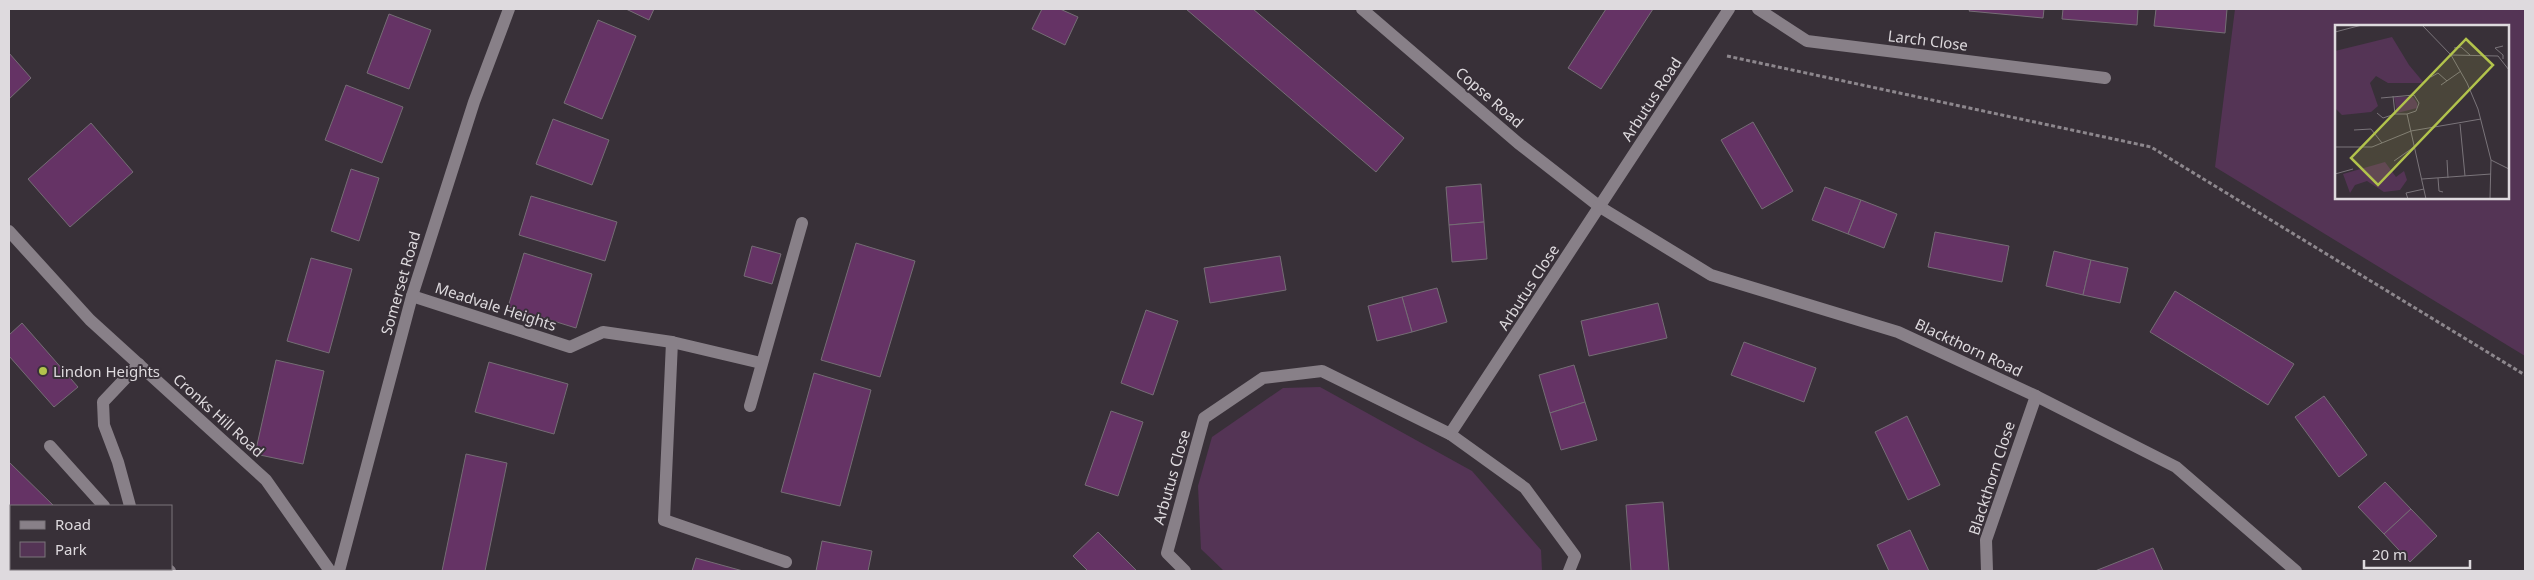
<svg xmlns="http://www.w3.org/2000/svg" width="2534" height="580" font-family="'Noto Sans',sans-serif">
  <rect width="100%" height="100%" fill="#383038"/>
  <g fill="#543455" fill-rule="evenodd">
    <path d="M2235,9H2525V356L2215,167ZM2336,26H2508V198H2336Z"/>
    <polygon points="1320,387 1472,471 1541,550 1542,571 1224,571 1201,549 1198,486 1212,437 1283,388"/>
  </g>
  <g fill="#653365" stroke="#756d75">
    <polygon points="626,9 654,9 649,20"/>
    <polygon points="1042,9 1060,9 1078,17 1065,45 1032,29"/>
    <polygon points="1186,9 1253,9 1404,138 1376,172"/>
    <polygon points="1606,9 1653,9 1601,89 1568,68"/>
    <polygon points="1970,9 2044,9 2043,18 1969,11"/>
    <polygon points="2063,9 2138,9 2137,25 2062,19"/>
    <polygon points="2156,9 2227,9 2225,33 2154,26"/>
    <polygon points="389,14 431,30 409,89 367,73"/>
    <polygon points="598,20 636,36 602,119 564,103"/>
    <polygon points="9,53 31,78 9,99"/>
    <polygon points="346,85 403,107 382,163 325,140"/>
    <polygon points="553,119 609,140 592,185 536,164"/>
    <polygon points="1753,122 1793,191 1762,209 1721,140"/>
    <polygon points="91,123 133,172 70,227 28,179"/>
    <polygon points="351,169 379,178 359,241 331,231"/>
    <polygon points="1481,184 1484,222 1449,225 1446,187"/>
    <polygon points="1825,187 1861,200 1848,234 1812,220"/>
    <polygon points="531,196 617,222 605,261 519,235"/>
    <polygon points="1861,200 1897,214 1884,248 1848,234"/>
    <polygon points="1484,222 1487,259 1452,262 1449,225"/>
    <polygon points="1935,232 2009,246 2002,282 1928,267"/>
    <polygon points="856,243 915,261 880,377 821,360"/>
    <polygon points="752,246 781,254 772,284 744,276"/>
    <polygon points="2054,251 2091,260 2083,295 2046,286"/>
    <polygon points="524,253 592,274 576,328 508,307"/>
    <polygon points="1280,256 1286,290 1210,303 1204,268"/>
    <polygon points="311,258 352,269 329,353 287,341"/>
    <polygon points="2091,260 2128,268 2120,303 2083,295"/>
    <polygon points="1437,288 1447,322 1412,332 1402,297"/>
    <polygon points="2175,291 2294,364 2268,405 2150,332"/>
    <polygon points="1402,297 1412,332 1377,341 1368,306"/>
    <polygon points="1658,303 1667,338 1589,356 1581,321"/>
    <polygon points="1146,310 1178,321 1153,395 1121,383"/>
    <polygon points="22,323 78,387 54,407 9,356 9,335"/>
    <polygon points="1744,342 1816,368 1804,402 1731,375"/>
    <polygon points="276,360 324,371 303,464 255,454"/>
    <polygon points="489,362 568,384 554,434 475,412"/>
    <polygon points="1574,365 1585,402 1550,413 1539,375"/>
    <polygon points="814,373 871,390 840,506 781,492"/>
    <polygon points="2324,396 2367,455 2339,477 2295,417"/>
    <polygon points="1585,402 1597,440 1561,450 1550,413"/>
    <polygon points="1111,411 1143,422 1118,496 1085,485"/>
    <polygon points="1907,416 1940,485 1908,500 1875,432"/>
    <polygon points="466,454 507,463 485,571 442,571"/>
    <polygon points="9,462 54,506 11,506 11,562 9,559"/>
    <polygon points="2385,482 2411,509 2384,534 2358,507"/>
    <polygon points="1663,502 1669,571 1631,571 1626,505"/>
    <polygon points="2411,509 2437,536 2410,562 2384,534"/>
    <polygon points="1910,530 1929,571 1889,571 1877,545"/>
    <polygon points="1098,532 1137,571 1088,571 1073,556"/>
    <polygon points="822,541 872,551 868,571 816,571"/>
    <polygon points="2153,548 2163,571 2095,571"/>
    <polygon points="696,558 743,571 692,571"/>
    <polygon points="19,569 118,569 121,571 21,571"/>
  </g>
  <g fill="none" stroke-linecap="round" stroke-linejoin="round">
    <polyline stroke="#8d878d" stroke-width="3" stroke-dasharray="4 2.5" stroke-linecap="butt" points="1727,56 2151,147 2525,375"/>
    <g stroke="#888088" stroke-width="12">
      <polyline points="1362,9 1518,143 1600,207 1711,275 1898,332 2036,396 2176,467 2296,571"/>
      <polyline points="1758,9 1807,41 2105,78"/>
      <polyline points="9,231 90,320 266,480 330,571"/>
      <polyline points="412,296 570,347 603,332 672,342 761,363"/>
      <polyline points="672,342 664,520 786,562"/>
      <polyline points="750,406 802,223"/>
      <polyline points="1450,434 1525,488 1575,556 1569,571"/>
      <polyline points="50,446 104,506"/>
      <polyline points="130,506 118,462 104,425 103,402 139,364"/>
      <polyline points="167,569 170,571"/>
      <polyline points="339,571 412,296 474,102 509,9"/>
      <polyline points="1185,571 1167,553 1204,418 1263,378 1322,371 1450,434 1729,9"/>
      <polyline points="1987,571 1986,540 2036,396"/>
    </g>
  </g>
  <circle fill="#b2c34c" stroke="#383038" stroke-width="2" cx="43" cy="371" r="5"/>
  <g text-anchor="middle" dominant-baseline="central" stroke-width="4" stroke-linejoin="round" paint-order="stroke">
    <g font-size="15" fill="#dedade" stroke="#383038">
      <text transform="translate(1928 40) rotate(7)">Larch Close</text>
      <text transform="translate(1490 97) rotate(41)">Copse Road</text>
      <text transform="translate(1651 99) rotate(-57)">Arbutus Road</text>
      <text transform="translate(400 283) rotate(-74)">Somerset Road</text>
      <text transform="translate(1528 287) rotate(-57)">Arbutus Close</text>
      <text transform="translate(496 306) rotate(18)">Meadvale Heights</text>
      <text transform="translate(1969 347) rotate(25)">Blackthorn Road</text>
      <text transform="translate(219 415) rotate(42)">Cronks Hill Road</text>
      <text transform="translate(1171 477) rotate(-74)">Arbutus Close</text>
      <text transform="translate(1991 478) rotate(-72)">Blackthorn Close</text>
    </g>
    <g font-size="15" fill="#dedade" stroke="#383038" text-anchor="start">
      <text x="53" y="371">Lindon Heights</text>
    </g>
  </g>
  <g transform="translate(2335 25)">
    <rect width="174" height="174" fill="#383038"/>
    <path d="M57,12L74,40L89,58H53L41,51L35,58L43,81L36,87L7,90L0,83V26ZM59,72H78L82,78V83L62,88ZM50,137L61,152L69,146L72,155L65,165L49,167L32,156L20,160L15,168L8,149Z" fill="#543455"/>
    <path fill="none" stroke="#7a747a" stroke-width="1" d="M87,0L116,30L132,58L143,84L156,135L174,144M0,7L27,0M119,23L126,22L135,30M116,30L163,31L174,45M168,34V30L160,23L168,21M96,52L103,48L112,56M106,60L126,46M58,71L60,89H72M46,73L79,70L84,78L81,86L72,89L91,174M42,88L48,93L60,89M125,99L130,151M19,105L36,104L47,118M0,122H37L76,106L146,94M112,135L113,153M59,136L79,122M0,149L18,144M103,153L104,166L108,167M87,154L156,149M73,174L71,168L89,164M155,174L156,135"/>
    <path fill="#b2c34c" fill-opacity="0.15" stroke="#b2c34c" stroke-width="2.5" d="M131,14L158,40L43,160L16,133Z"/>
    <rect width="174" height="174" fill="none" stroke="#dedade" stroke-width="2.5"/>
  </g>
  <rect width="2534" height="580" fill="none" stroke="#dedade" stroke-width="20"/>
  <rect x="10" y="505" width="162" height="65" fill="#383038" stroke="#7a747a"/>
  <rect x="20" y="521" width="25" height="8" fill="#888088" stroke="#7a747a"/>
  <text x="55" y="530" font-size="15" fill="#dedade">Road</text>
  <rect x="20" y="542" width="25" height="15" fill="#543455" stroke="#7a747a"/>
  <text x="55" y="555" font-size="15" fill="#dedade">Park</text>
  <path d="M2364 560v8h106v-8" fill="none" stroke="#dedade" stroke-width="2.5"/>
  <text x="2372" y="560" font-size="15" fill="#dedade" stroke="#383038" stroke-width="4" paint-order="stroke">20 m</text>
</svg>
